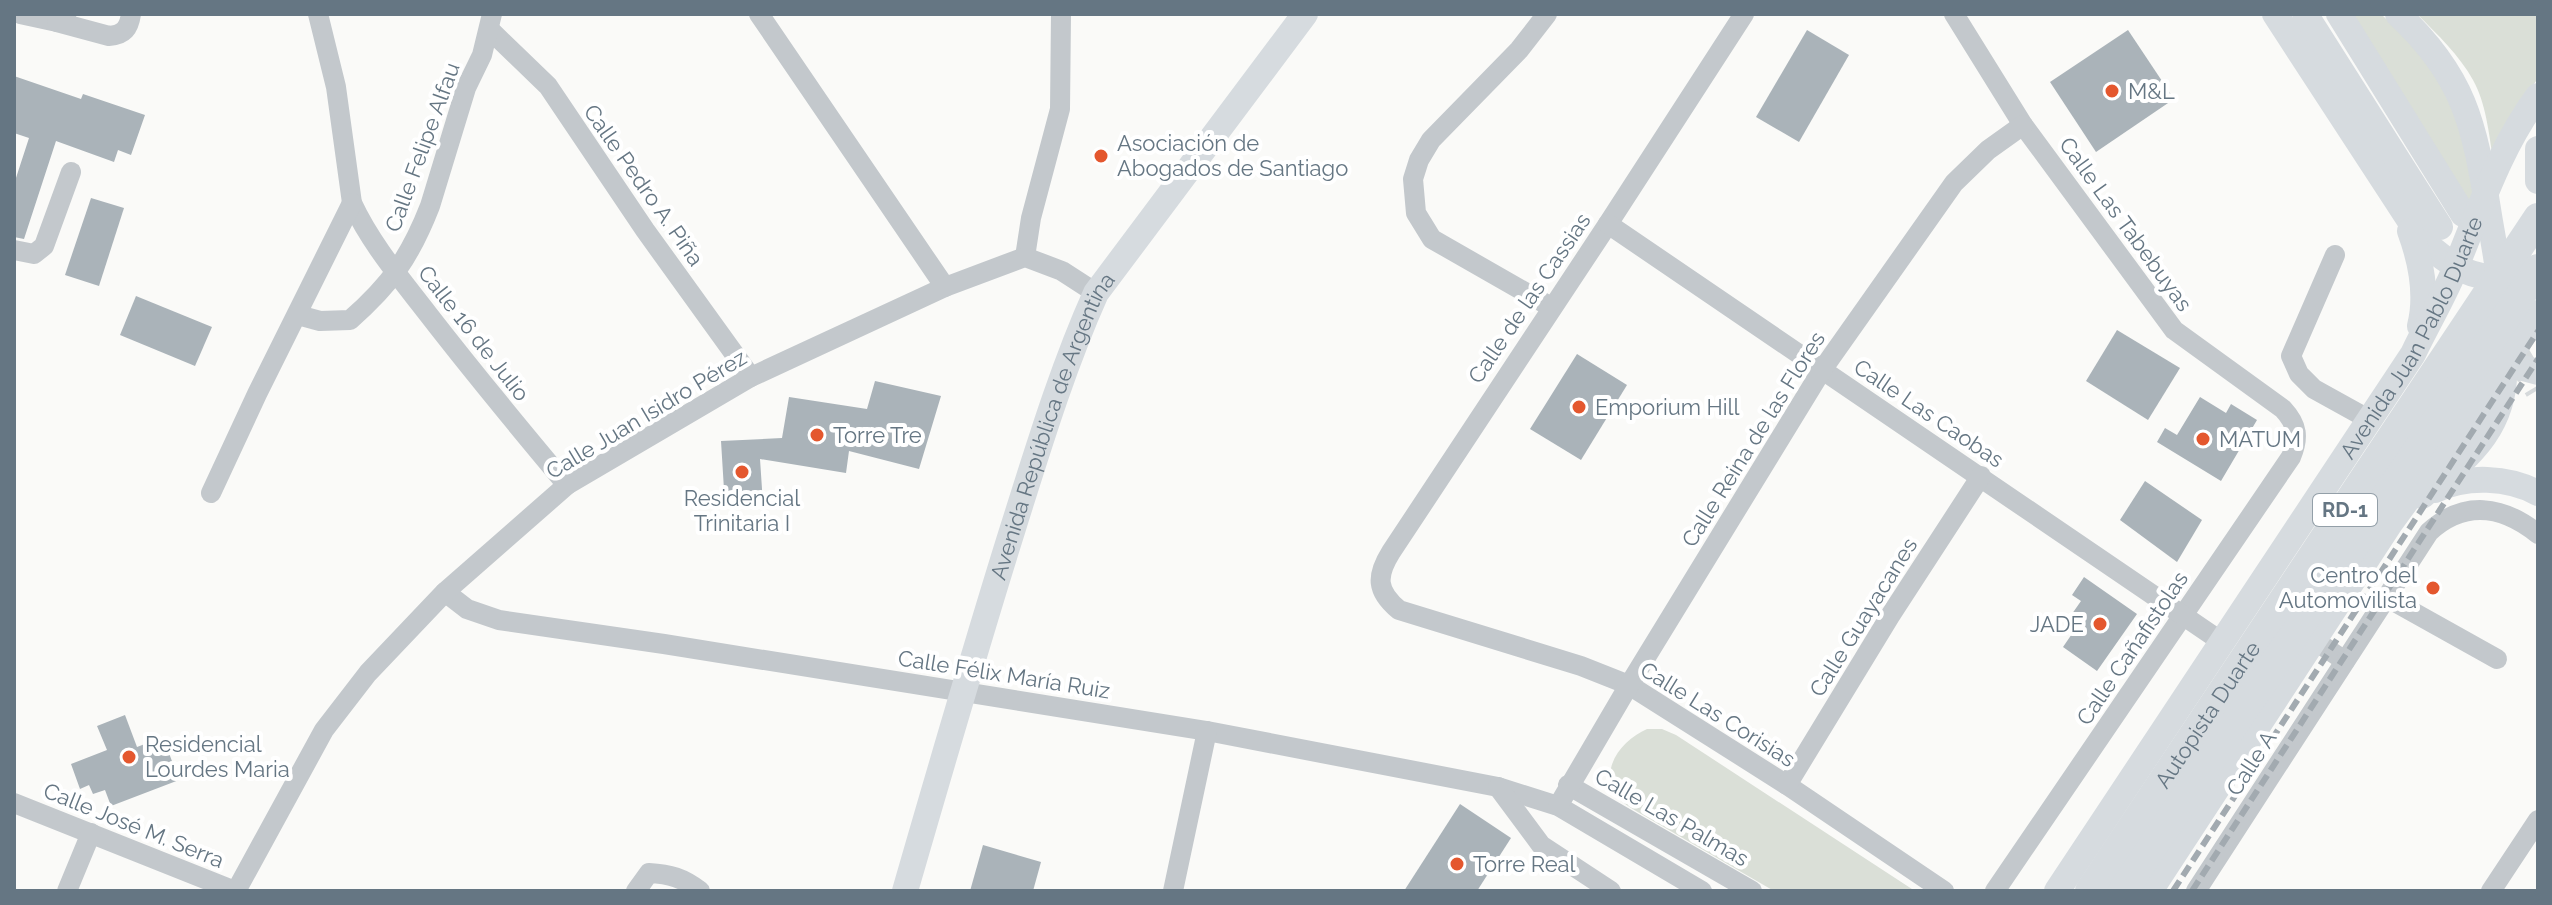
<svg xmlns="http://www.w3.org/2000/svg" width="2552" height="905" font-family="Raleway,sans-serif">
  <rect width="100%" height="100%" fill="#fafaf8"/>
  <g fill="#dadfd7">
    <path d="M2351,14H2381C2411,43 2446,76 2458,117C2466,145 2470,174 2476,202L2471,206Z"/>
    <path d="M2417,14H2538V78L2522,102L2493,159C2489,134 2486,103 2473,80C2460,56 2437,34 2417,14Z"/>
    <path d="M1647,729H1662L1676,735L1915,891H1774L1636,811C1628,806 1617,800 1613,790C1602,763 1625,739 1647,729Z"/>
  </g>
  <g fill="#aab3b9">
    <polygon points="1807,30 1849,55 1799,142 1756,117"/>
    <polygon points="2128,30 2174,99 2096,152 2050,82"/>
    <polygon points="14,76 81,99 83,94 145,115 131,155 118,150 114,162 56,141 24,239 14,237 14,184 29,138 14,133"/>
    <polygon points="91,198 124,208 99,286 65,275"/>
    <polygon points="136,296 212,327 195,366 120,335"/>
    <polygon points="2117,330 2180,368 2148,420 2086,381"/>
    <polygon points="1577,354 1627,385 1581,460 1530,429"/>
    <polygon points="875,381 941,396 919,469 849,451 846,473 760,459 763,504 725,506 721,441 782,438 789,397 867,409"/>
    <polygon points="2200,397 2226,413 2231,404 2257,420 2221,481 2157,442 2165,428 2177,435"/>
    <polygon points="2145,481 2202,520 2177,562 2120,520"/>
    <polygon points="2084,577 2137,614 2097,671 2063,647 2076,628 2067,621 2081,601 2072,595"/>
    <polygon points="125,715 137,747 163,737 179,780 111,806 105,790 93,794 89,785 80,789 71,764 107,750 97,726"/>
    <polygon points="1460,804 1511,838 1477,891 1404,891"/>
    <polygon points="983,845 1041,862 1033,891 970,891"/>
  </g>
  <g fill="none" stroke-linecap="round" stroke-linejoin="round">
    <polyline stroke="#d5d9db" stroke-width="26" stroke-dasharray="26 13" stroke-linecap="butt" points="2516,353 2538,390"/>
    <g stroke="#c3c8cc" stroke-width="20">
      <polyline points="20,14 57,22 67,20"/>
      <path d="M318,14L336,87L352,203C371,244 401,279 428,314C473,372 520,429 567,485"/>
      <polyline points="759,14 945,287"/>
      <polyline points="1547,14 1519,50 1431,140 1419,160 1413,179 1416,213 1432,239 1551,307"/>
      <path d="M1744,14L1608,224L1391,552C1376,576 1376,591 1399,610L1581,666L1629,685L1787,785L1944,891"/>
      <path d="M1954,14L2023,125L2174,330L2283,409C2298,425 2299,438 2291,457L1995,891"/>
      <path d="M57,22L109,36C124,35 129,28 131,14"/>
      <polyline points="489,29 548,86 645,230 751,377"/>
      <polyline points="1608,224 2222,642"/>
      <polyline points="14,250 34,254 44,246 71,172"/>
      <polyline points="2335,255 2291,356 2299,374 2314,389 2370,420"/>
      <polyline points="1025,257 1031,218 1060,109 1061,14"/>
      <path d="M298,315L320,321L350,320C391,284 410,257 430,206L466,88L482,55L492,14"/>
      <polyline points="211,493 257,394 352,203"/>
      <polyline points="445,592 467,609 499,620 664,644 1207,731 1498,787 1558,806 1702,891"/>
      <polyline points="2386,597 2497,659"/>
      <polyline points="2314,640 2345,661"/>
      <polyline points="1568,785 1752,891"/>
      <polyline points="1787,785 1890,616 1981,476"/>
      <polyline points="1498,787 1541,845 1611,891"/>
      <polyline points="14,803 235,891"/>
      <polyline points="1558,806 1629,685 1822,370 1954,183 1988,150 2023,125"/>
      <polyline points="67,891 91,833"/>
      <polyline points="236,891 324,730 368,673 445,592 567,485 751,377 945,287 1025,257 1062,271 1096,293"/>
      <path d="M636,891L649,873C670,874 683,878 700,891"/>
      <polyline points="1173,891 1207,731"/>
      <path d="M2196,891L2429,532C2464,500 2502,505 2538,534"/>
      <polyline points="2491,891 2538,820"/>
    </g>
    <g stroke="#d6dbdf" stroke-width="26">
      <path d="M2275,14L2423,241C2452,267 2474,282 2515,277"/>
      <polyline points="2305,14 2440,227"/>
      <polyline points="2339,14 2463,214"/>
      <path d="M2398,14C2464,76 2474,123 2488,209C2492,235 2498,262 2500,288"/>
      <polyline points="2538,149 2538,181"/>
      <path d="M2410,231C2421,261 2428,294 2420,326"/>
      <polyline points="2489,362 2504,363 2538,372"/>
      <path d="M2435,490C2467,475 2508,477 2538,493"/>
      <path d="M2422,496C2467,458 2508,428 2504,363"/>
      <path id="s1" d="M905,891C940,770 975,649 1013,528C1038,449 1062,369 1096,293L1305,14"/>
      <path id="s2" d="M2057,891L2413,354C2427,324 2445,295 2457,264C2481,206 2500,147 2538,96"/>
      <polyline points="2150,891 2391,522 2476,406 2538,313"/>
    </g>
    <g stroke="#d6dbdf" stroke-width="30">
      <path id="s3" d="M2090,891L2538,218"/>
      <polyline points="2123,891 2538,269"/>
    </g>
    <g stroke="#a2aab0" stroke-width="6" stroke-dasharray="12 6" stroke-linecap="butt">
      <polyline points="2173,891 2538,331"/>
      <polyline points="2192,891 2538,359"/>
    </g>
  </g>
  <g fill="#e4572e" stroke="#fff" stroke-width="3">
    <circle cx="2112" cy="91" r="8"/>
    <circle cx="1101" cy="156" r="8"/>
    <circle cx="1579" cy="407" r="8"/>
    <circle cx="817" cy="435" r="8"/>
    <circle cx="2203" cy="439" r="8"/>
    <circle cx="742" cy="472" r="8"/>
    <circle cx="2433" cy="588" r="8"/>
    <circle cx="2100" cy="624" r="8"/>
    <circle cx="129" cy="757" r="8"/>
    <circle cx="1457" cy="864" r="8"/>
  </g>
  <g text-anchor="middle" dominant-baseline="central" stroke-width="8" stroke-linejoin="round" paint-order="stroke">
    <rect fill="#fff" stroke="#939fa8" stroke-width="2" x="2313" y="494" width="64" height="32" rx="6"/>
    <g font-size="20" font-weight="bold" fill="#657683">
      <text x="2345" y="510">RD-1</text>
    </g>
    <g font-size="22" fill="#657683" stroke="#fff" text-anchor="start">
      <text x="2128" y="91">M&amp;L</text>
      <text x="1117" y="143">Asociación de<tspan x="1117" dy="25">Abogados de Santiago</tspan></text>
      <text x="1595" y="407">Emporium Hill</text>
      <text x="833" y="435">Torre Tre</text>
      <text x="2219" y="439">MATUM</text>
      <text x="742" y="498" text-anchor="middle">Residencial<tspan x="742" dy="25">Trinitaria I</tspan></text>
      <text x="2417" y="575" text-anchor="end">Centro del<tspan x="2417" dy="25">Automovilista</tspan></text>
      <text x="2084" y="624" text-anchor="end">JADE</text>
      <text x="145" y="744">Residencial<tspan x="145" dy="25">Lourdes Maria</tspan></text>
      <text x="1473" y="864">Torre Real</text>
    </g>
    <g font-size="22" fill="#657683" stroke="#fff">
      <text transform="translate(422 147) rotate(-70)">Calle Felipe Alfau</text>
      <text transform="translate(644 185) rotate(55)">Calle Pedro A. Piña</text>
      <text transform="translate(2126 224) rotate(54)">Calle Las Tabebuyas</text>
      <text transform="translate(1529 298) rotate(-56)">Calle de las Cassias</text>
      <text transform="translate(474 333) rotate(52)">Calle 16 de Julio</text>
      <text stroke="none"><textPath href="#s2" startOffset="658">Avenida Juan Pablo Duarte</textPath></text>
      <text transform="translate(1929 413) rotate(34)">Calle Las Caobas</text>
      <text transform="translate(646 414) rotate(-31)">Calle Juan Isidro Pérez</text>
      <text stroke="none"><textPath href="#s1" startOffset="488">Avenida República de Argentina</textPath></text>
      <text transform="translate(1753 439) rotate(-58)">Calle Reina de las Flores</text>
      <text transform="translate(1863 617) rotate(-58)">Calle Guayacanes</text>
      <text transform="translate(2132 648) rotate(-56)">Calle Cañafistolas</text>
      <text transform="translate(1004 674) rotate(9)">Calle Félix María Ruiz</text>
      <text transform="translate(1718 714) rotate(32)">Calle Las Corisias</text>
      <text stroke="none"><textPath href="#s3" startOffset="212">Autopista Duarte</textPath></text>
      <text transform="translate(2251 763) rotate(-57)">Calle A</text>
      <text transform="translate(1672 817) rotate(30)">Calle Las Palmas</text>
      <text transform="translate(134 825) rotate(22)">Calle José M. Serra</text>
    </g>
  </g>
  <rect width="2552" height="905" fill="none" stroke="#657683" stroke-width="32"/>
</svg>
